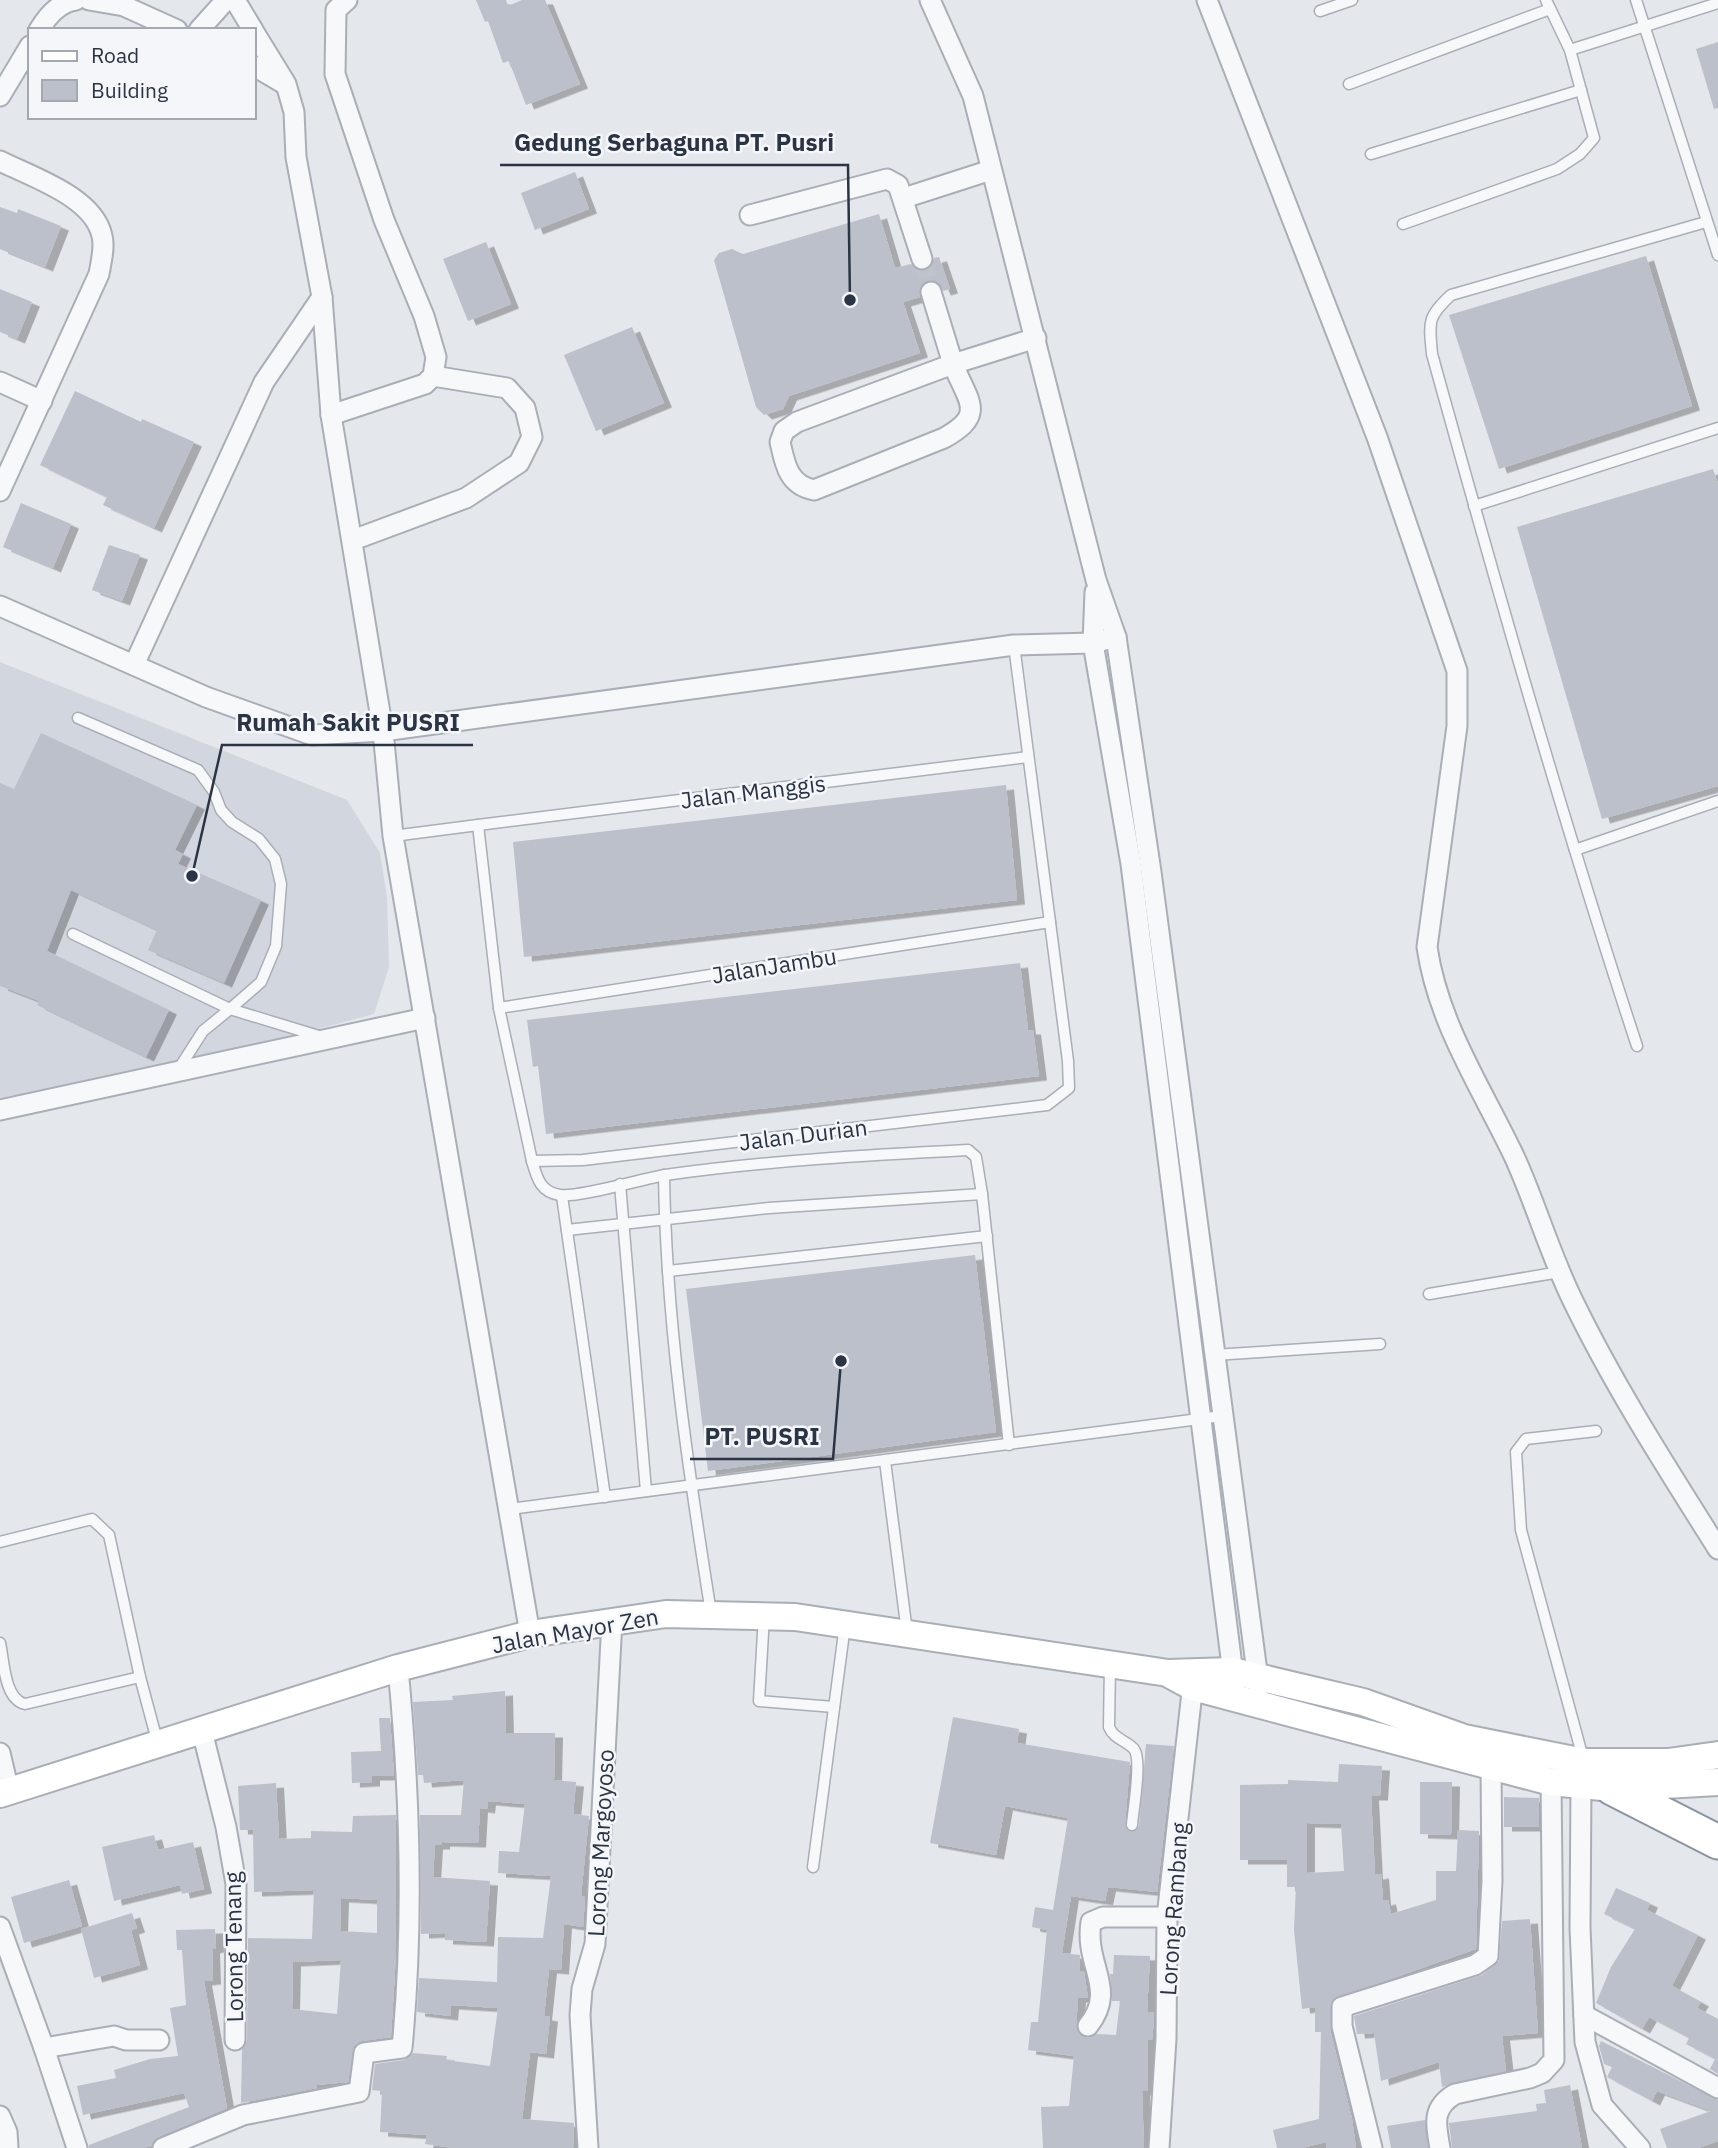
<svg xmlns="http://www.w3.org/2000/svg" width="1718" height="2148" font-family="'IBM Plex Sans',sans-serif">
  <defs>
    <filter id="shadow"><feDropShadow dx="8" dy="4.5" stdDeviation="0" flood-color="#0004"/></filter>
  </defs>
  <rect width="100%" height="100%" fill="#e4e7ec"/>
  <polygon fill="#d2d6de" points="0,662 347,800 380,853 387,898 389,967 374,1014 220,1055 0,1098"/>
  <g fill="#bbc0ca" fill-rule="evenodd" filter="url(#shadow)">
    <polygon points="476,0 506,0 508,6 522,0 545,0 580,84 526,105 509,61 503,63 488,21 485,22"/>
    <polygon points="1718,42 1718,108 1714,109 1696,49"/>
    <polygon points="575,172 589,209 535,230 521,193"/>
    <polygon points="0,207 17,213 18,209 61,226 45,267 0,249"/>
    <polygon points="879,214 895,268 911,264 919,271 925,271 931,267 934,258 939,257 950,289 943,291 939,283 928,280 919,289 920,297 903,302 920,353 789,396 783,409 764,415 756,407 714,260 719,253 732,249 743,254"/>
    <polygon points="486,242 511,304 468,321 443,259"/>
    <polygon points="1646,256 1692,406 1499,469 1449,315"/>
    <polygon points="0,289 32,302 17,339 0,332"/>
    <polygon points="632,327 664,403 596,431 564,355"/>
    <polygon points="75,391 141,422 142,419 194,442 154,528 103,505 107,497 40,465"/>
    <polygon points="1713,469 1718,484 1718,786 1602,819 1517,527"/>
    <polygon points="21,503 71,524 53,568 3,547"/>
    <polygon points="109,545 140,555 122,601 92,590"/>
    <polygon points="41,733 197,805 175,850 183,854 178,864 261,900 224,983 148,950 157,930 71,890 47,951 169,1010 146,1057 37,1005 39,1001 0,986 0,783 14,789"/>
    <polygon points="1006,785 1017,900 524,957 513,842"/>
    <polygon points="1020,963 1028,1030 1033,1030 1039,1076 546,1134 538,1066 533,1067 527,1020"/>
    <polygon points="975,1255 996,1432 708,1471 686,1289"/>
    <polygon points="505,1691 506,1733 555,1733 554,1780 576,1782 573,1814 589,1816 581,1896 585,1897 583,1927 564,1924 561,1970 549,1969 544,2016 550,2017 546,2054 530,2052 522,2119 574,2123 573,2148 454,2148 425,2144 427,2135 380,2132 382,2091 372,2090 375,2064 404,2060 413,2053 447,2056 446,2060 490,2066 498,2008 451,2005 450,2016 417,2012 419,1978 497,1982 498,1937 543,1938 551,1876 498,1873 499,1851 519,1852 525,1804 488,1801 487,1809 480,1808 478,1843 442,1842 442,1845 435,1845 433,1877 490,1881 486,1942 445,1940 445,1933 421,1934 420,1815 461,1815 464,1780 424,1783 423,1775 418,1775 413,1702 453,1700 452,1696"/>
    <polygon points="953,1717 1019,1729 1017,1743 1130,1762 1125,1824 1131,1832 1139,1826 1146,1744 1174,1746 1157,1892 1108,1887 1105,1901 1071,1896 1062,1953 1080,1955 1079,1971 1084,1972 1088,1998 1078,1998 1076,2026 1081,2036 1088,2038 1097,2034 1116,2035 1120,2001 1112,2001 1110,1974 1113,1974 1114,1955 1150,1956 1147,2012 1154,2013 1154,2019 1152,2040 1148,2040 1148,2091 1142,2091 1144,2148 1043,2148 1041,2107 1069,2106 1074,2056 1028,2050 1031,2022 1038,2022 1047,1930 1032,1927 1035,1907 1053,1910 1068,1818 1005,1806 996,1855 930,1843"/>
    <polygon points="379,1718 390,1718 394,1776 372,1776 372,1782 352,1783 351,1752 381,1751"/>
    <path d="M1339,1764L1382,1766L1380,1796H1371L1375,1875L1381,1874L1383,1901L1388,1900L1391,1914L1436,1900V1871H1456L1458,1830L1479,1831L1476,1949L1333,1999L1330,2029L1352,2119L1356,2148H1326V2142L1302,2148H1277L1273,2130L1319,2119L1321,2032H1315V2007L1302,2009L1294,1930L1296,1887H1287V1860H1240V1785L1288,1784V1780L1338,1782ZM1307,1823L1341,1824L1344,1871L1307,1873Z"/>
    <polygon points="1420,1782 1452,1782 1451,1835 1420,1834"/>
    <path d="M276,1783L279,1839L311,1838V1831L352,1832L353,1816L396,1815V1953L391,2037L362,2041L354,2046L348,2082L316,2085L317,2088L241,2103L242,2050L247,2040L248,1938L312,1939L314,1890L254,1892L253,1830H240L238,1786ZM341,1898L377,1900V1933L340,1931ZM341,1960L337,2014L292,2009L293,1962Z"/>
    <polygon points="1504,1797 1539,1798 1539,1827 1504,1827"/>
    <polygon points="154,1835 158,1850 193,1842 204,1889 182,1894 180,1885 114,1901 102,1847"/>
    <polygon points="69,1880 82,1926 24,1943 11,1897"/>
    <polygon points="1616,1888 1650,1903 1647,1910 1698,1935 1672,1986 1701,2002 1697,2008 1718,2019 1718,2074 1710,2069 1715,2059 1686,2044 1689,2038 1649,2017 1642,2029 1596,2003 1611,1967 1635,1929 1604,1914"/>
    <polygon points="132,1913 137,1928 131,1930 140,1965 94,1978 81,1929"/>
    <polygon points="1530,1919 1538,2033 1502,2036 1506,2071 1442,2087 1439,2062 1381,2081 1374,2033 1357,2034 1354,2016 1482,1975 1499,1961 1502,1921"/>
    <polygon points="215,1929 216,1948 212,1949 213,1980 204,1981 227,2108 158,2137 151,2146 143,2148 89,2148 89,2145 189,2107 184,2093 83,2115 77,2086 116,2078 114,2070 150,2059 178,2056 170,2008 186,2005 182,1950 177,1950 176,1930"/>
    <polygon points="1601,2041 1718,2100 1718,2141 1698,2148 1667,2148 1660,2129 1711,2111 1657,2091 1652,2101 1607,2077 1612,2067 1604,2064 1599,2046"/>
    <polygon points="1570,2085 1582,2148 1452,2148 1449,2123 1537,2111 1536,2104 1546,2103 1544,2090"/>
    <polygon points="1425,2120 1428,2148 1391,2148 1387,2126"/>
  </g>
  <g fill="none" stroke-linecap="round" stroke-linejoin="round">
    <polyline stroke="#bfc3cb" stroke-width="19" stroke-dasharray="19 10" stroke-linecap="butt" points="922,259 931,292"/>
    <defs>
      <g id="lane">
        <polyline points="1546,0 1570,50 1718,3"/>
        <polyline points="1636,0 1718,255"/>
        <polyline points="1320,11 1352,0"/>
        <polyline points="1349,84 1550,9"/>
        <polyline points="1371,154 1581,90"/>
        <polyline points="1403,224 1557,169 1580,154 1594,138 1570,50"/>
        <polyline points="1474,506 1718,428"/>
        <polyline points="478,825 1028,757"/>
        <path d="M393,836L478,825L499,1008L532,1161C537,1178 540,1192 560,1195C578,1198 642,1179 665,1175C765,1161 867,1155 968,1150L976,1157L982,1194L1009,1445"/>
        <polyline points="1575,850 1718,801"/>
        <polyline points="73,934 230,1009 261,982 276,946 281,884 275,859 259,839 232,822 221,810 214,792 198,770 78,718"/>
        <polyline points="499,1008 1050,922"/>
        <path d="M1637,1046C1562,818 1496,585 1432,354C1429,322 1427,317 1451,295L1706,222"/>
        <polyline points="178,1070 203,1031 230,1009 322,1037"/>
        <polyline points="532,1161 583,1160 1047,1105 1069,1088 1068,1061 1014,645"/>
        <path d="M664,1175C666,1322 688,1468 711,1613"/>
        <polyline points="620,1184 646,1491"/>
        <polyline points="562,1196 605,1497"/>
        <polyline points="567,1230 769,1208 982,1194"/>
        <polyline points="668,1271 987,1236"/>
        <polyline points="1429,1294 1560,1272"/>
        <polyline points="1214,1355 1380,1344"/>
        <polyline points="885,1461 907,1632"/>
        <polyline points="510,1509 1222,1416"/>
        <path d="M0,1542L92,1519L109,1535L140,1677L25,1704C4,1699 4,1661 0,1643"/>
        <polyline points="764,1616 759,1701 834,1707"/>
        <path d="M1110,1664L1109,1727C1114,1739 1125,1740 1133,1748C1143,1757 1133,1810 1132,1825"/>
        <polyline points="140,1677 158,1744"/>
        <polyline points="1583,1758 1521,1530 1516,1452 1526,1439 1596,1431"/>
        <polyline points="813,1867 845,1625"/>
      </g>
      <g id="street">
        <polyline points="89,0 124,6 177,30"/>
        <polyline points="235,0 253,30"/>
        <polyline points="930,0 973,96 1096,580 1116,637 1151,872 1259,1687"/>
        <path d="M1207,0L1377,437L1457,671V726L1427,947C1438,1023 1481,1087 1514,1156C1536,1204 1550,1255 1574,1303C1616,1389 1667,1468 1718,1549"/>
        <path d="M39,30C48,15 60,2 76,0"/>
        <polyline points="199,30 226,0"/>
        <polyline points="254,66 283,83"/>
        <polyline points="0,96 30,46"/>
        <path d="M0,161C32,177 94,197 102,236C105,247 101,262 99,274L0,491"/>
        <polyline points="904,198 991,170"/>
        <polyline points="750,215 887,179 898,185 922,259"/>
        <polyline points="931,292 953,364 1036,338"/>
        <path d="M953,364C968,402 987,414 944,438L814,490C788,485 785,464 780,442L784,431L797,422Z"/>
        <polyline points="0,382 42,401"/>
        <polyline points="331,415 425,384 433,376 436,357 424,316 384,220 335,74 336,10 347,0"/>
        <polyline points="353,540 466,498 519,463 532,437 525,408 507,388 433,376"/>
        <polyline points="1095,592 1093,643 1131,864 1234,1682"/>
        <polyline points="0,606 206,697 312,735 383,731 331,415 322,297 296,157 294,112 286,84 254,32"/>
        <polyline points="134,665 264,382 322,297"/>
        <polyline points="0,1110 425,1018"/>
        <polyline points="530,1634 393,836 383,731 1014,645 1093,643 1116,637"/>
        <polyline points="202,1731 226,1827 236,1884 235,2040"/>
        <polyline points="0,1753 9,1791"/>
        <polyline points="1581,1785 1580,1928 1585,2042 1602,2105 1640,2148"/>
        <polyline points="0,1927 44,2048 114,2036 126,2040 159,2040"/>
        <polyline points="1584,2015 1718,2088"/>
        <path d="M1088,2026C1118,1989 1084,1966 1091,1922L1103,1917H1167"/>
        <polyline points="44,2048 77,2148"/>
        <polyline points="0,2116 7,2132 8,2148"/>
        <path d="M163,2148L243,2115L359,2092L364,2053L402,2048C414,1923 410,1793 398,1668"/>
        <polyline points="588,2148 580,2015 582,1989 595,1944 612,1620"/>
        <polyline points="1159,2148 1166,2039 1167,1917 1194,1674"/>
        <polyline points="1372,2148 1342,2026 1342,2007 1475,1965 1488,1956 1492,1881 1491,1767"/>
        <path d="M1440,2148C1436,2125 1431,2108 1455,2094L1530,2078L1542,2073L1554,2060L1551,1782"/>
      </g>
      <g id="secondary">
        <polyline points="1169,1674 1193,1687 1551,1782 1612,1788 1718,1782"/>
        <polyline points="0,1794 398,1668 530,1634 666,1614 795,1617 1168,1673 1232,1671 1363,1702 1464,1738 1584,1762 1668,1762 1718,1755"/>
      </g>
      <polyline id="highway" points="1612,1788 1718,1842"/>
    </defs>
    <use href="#lane" stroke="#a9aeb7" stroke-width="13"/>
    <use href="#street" stroke="#a9aeb7" stroke-width="23"/>
    <use href="#secondary" stroke="#a9aeb7" stroke-width="30"/>
    <use href="#highway" stroke="#8b94a3" stroke-width="37"/>
    <use href="#lane" stroke="#f7f8fa" stroke-width="10"/>
    <use href="#street" stroke="#f7f8fa" stroke-width="19"/>
    <use href="#secondary" stroke="#fff" stroke-width="26"/>
    <use href="#highway" stroke="#fff" stroke-width="33"/>
  </g>
  <g text-anchor="middle" dominant-baseline="central" stroke-width="5" stroke-linejoin="round" paint-order="stroke">
    <g font-size="23" fill="#2b3445" stroke="#f4f6f9">
      <text transform="translate(753 791) rotate(-7)">Jalan Manggis</text>
      <text transform="translate(774 965) rotate(-9)">JalanJambu</text>
      <text transform="translate(803 1134) rotate(-7)">Jalan Durian</text>
      <text transform="translate(575 1630) rotate(-10)">Jalan Mayor Zen</text>
      <text transform="translate(600 1843) rotate(-87)">Lorong Margoyoso</text>
      <text transform="translate(1173 1909) rotate(-86)">Lorong Rambang</text>
      <text transform="translate(233 1947) rotate(-91)">Lorong Tenang</text>
    </g>
  </g>
  <path fill="none" stroke="#2b3445" stroke-width="2.5" d="M850 300L848 165H500M192 876L222 745H473M841 1361L833 1459H690"/>
  <g fill="#2b3445" stroke="#f4f6f9" stroke-width="2.5">
    <circle cx="850" cy="300" r="7"/>
    <circle cx="192" cy="876" r="7"/>
    <circle cx="841" cy="1361" r="7"/>
  </g>
  <g font-size="24" text-anchor="middle" font-weight="bold" fill="#2b3445" stroke="#f4f6f9" stroke-width="5" stroke-linejoin="round" paint-order="stroke">
    <text x="674" y="151">Gedung Serbaguna PT. Pusri</text>
    <text x="348" y="731">Rumah Sakit PUSRI</text>
    <text x="762" y="1445">PT. PUSRI</text>
  </g>
  <rect x="28" y="28" width="228" height="91" fill="#f4f6f9" stroke="#a4a8b1" stroke-width="2"/>
  <rect x="42" y="51" width="35" height="10" fill="#ffffff" stroke="#a4a8b1" stroke-width="2"/>
  <text x="91" y="63" font-size="21" fill="#2b3445">Road</text>
  <rect x="42" y="80" width="35" height="21" fill="#bbc0ca" stroke="#a4a8b1" stroke-width="2"/>
  <text x="91" y="98" font-size="21" fill="#2b3445">Building</text>
</svg>
